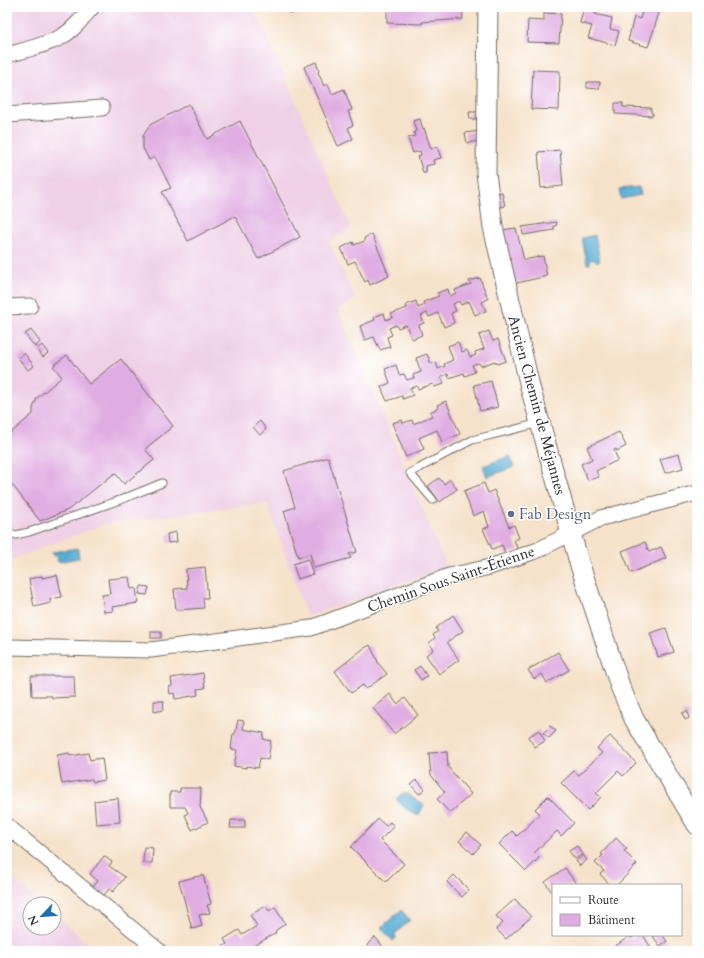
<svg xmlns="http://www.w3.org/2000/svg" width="704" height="958" font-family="Cardo,serif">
  <rect width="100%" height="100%" fill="#fff"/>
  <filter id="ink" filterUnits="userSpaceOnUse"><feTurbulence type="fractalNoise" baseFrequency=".025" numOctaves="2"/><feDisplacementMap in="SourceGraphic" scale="8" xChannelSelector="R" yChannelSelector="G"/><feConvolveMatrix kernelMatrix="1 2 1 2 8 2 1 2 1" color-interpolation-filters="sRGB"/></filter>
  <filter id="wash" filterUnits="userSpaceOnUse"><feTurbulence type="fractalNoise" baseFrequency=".012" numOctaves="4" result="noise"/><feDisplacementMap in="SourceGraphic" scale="16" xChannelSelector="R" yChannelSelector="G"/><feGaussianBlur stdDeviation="0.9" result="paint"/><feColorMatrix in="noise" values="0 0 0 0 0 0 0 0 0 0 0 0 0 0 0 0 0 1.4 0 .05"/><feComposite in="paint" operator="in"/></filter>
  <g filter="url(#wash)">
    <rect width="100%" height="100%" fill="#f6e2ca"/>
    <g fill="#efd0e6">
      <polygon points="7,7 252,7 264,29 351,228 329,243 356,299 338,310 447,567 307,617 267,503 104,524 7,561"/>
      <polygon points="7,874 42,904 30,904 30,928 54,928 54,914 97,951 7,951"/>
    </g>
    <g fill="#58acd4" stroke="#426c80">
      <polygon points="639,187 641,195 621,199 619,189"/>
      <polygon points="595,235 600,261 597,262 595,260 592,259 590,261 590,264 587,264 582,238"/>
      <polygon points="510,456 514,467 487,477 483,466"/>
      <polygon points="78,548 79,558 58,562 57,555 53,556 52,552"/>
      <path d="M403,793C408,793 418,802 424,805L418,816L406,809L397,800V798Z"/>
      <polygon points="401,910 410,920 394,935 397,937 393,941 381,928"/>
    </g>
    <g id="blocks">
      <g fill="#e0ade2">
        <polygon points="288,7 311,7 312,9 290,14"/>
        <polygon points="387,7 462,7 463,19 422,22 422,24 387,23"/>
        <polygon points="584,7 596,7 595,14 612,18 610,29 619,31 615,45 588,38 592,26 580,23"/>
        <polygon points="647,7 661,7 648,47 628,41 634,17 640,19 643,8 646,9"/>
        <polygon points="544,13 561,14 559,43 527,42 528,20 544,21"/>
        <polygon points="316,62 319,71 318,72 324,86 328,84 332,94 344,89 352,110 348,111 353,125 348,128 353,139 338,146 304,67"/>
        <polygon points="533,70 560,71 559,110 531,109"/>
        <polygon points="587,82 600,82 599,89 587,88"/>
        <polygon points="615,103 623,103 623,107 651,108 651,113 653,113 653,116 615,114"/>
        <polygon points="189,104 207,139 240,121 300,237 258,259 235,216 188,241 162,192 171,188 155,157 149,160 143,148 143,136 150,125"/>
        <polygon points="469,112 481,112 481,119 470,119"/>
        <polygon points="420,119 423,129 424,128 431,149 437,146 441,158 433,160 434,164 426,166 426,173 423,173 418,156 421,155 420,151 413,153 408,138 415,136 414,132 416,131 413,121"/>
        <polygon points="480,131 480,141 467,143 465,133"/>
        <polygon points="560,150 563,186 541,188 538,152"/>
        <polygon points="502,192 505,206 497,208 494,193"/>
        <polygon points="556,222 557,225 554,226 554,230 523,235 522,227"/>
        <polygon points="516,228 524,260 543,256 547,276 513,284 501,230"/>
        <polygon points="372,234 389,276 370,285 368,280 365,282 355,261 348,264 341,248 353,242 354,245 365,241 364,238"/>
        <polygon points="480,278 488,299 482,302 486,311 475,315 469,301 461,305 459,301 453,304 456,311 451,313 454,323 444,327 438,313 429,317 427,313 421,316 424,323 419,325 422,335 412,339 406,325 398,328 396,325 389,328 392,335 387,337 390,347 380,350 374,337 365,340 360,326 375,320 374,317 384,313 386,320 393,317 391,314 407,308 406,305 416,301 418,308 425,305 423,302 439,296 437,293 448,289 450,296 456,293 455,290 471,284 469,281"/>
        <polygon points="31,330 40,342 35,347 25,334"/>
        <polygon points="489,331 493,341 498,339 506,361 497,364 495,361 481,366 479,363 472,365 475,372 465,376 464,373 449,378 448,374 441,377 444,384 434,387 433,384 418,389 417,386 410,388 413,395 403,399 402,396 387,401 381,387 390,383 385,369 396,365 399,375 404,374 407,380 414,378 413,375 421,372 416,358 427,354 431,364 436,362 438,369 445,366 444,364 453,360 448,346 458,342 462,352 467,350 470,357 476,355 475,352 484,349 479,335"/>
        <polygon points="42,345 48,353 43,357 37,349"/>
        <polygon points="24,353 34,366 28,370 18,358"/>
        <polygon points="67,355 89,384 121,359 173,426 145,449 154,460 124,484 115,473 68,510 40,521 7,478 7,436 33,414 33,408 37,398 62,377 53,366"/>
        <polygon points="491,381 498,407 480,411 474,385"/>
        <polygon points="446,401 460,434 442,442 437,430 419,438 424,449 406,457 392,423 402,420 403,423 412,420 413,424 432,416 430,412 438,408 437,405"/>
        <polygon points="260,421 266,429 260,435 253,427"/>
        <polygon points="619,432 626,446 617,451 616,449 614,450 618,460 596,471 599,477 588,480 581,464 592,459 587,447"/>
        <polygon points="679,454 683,468 665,473 660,459"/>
        <polygon points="328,457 357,552 349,554 351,558 314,568 310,554 298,557 284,511 295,507 284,471"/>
        <polygon points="439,478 444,484 450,479 457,489 440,502 428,486"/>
        <polygon points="484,483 488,493 494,490 509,527 514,525 519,538 514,540 518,550 506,555 502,545 492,549 483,529 489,527 484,511 473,516 464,491"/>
        <polygon points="176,532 177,542 168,543 167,534"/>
        <polygon points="645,542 649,552 661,547 666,558 631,573 622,551"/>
        <polygon points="308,559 313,574 298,579 293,564"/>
        <polygon points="205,567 208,598 203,598 204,608 176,610 174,589 187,588 186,569"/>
        <polygon points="57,575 62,597 50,599 51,603 34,607 29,579 42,576 42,578"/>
        <polygon points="129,577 131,589 136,588 138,603 112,607 113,611 104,612 102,595 110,594 108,579"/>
        <polygon points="141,586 149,587 147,595 139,594"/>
        <polygon points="453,615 463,631 447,642 459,660 439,674 426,655 433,650 429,643 435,638 433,635 438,631 436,628"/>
        <polygon points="666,628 674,652 658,657 650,633"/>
        <rect x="151" y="632" width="10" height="6"/>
        <polygon points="370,645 379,664 387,674 366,689 363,685 351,693 335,671 363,649"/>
        <polygon points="558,652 569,670 547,683 542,674 534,679 528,670"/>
        <polygon points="420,666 427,676 421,680 414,670"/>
        <polygon points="203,673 205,688 197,689 198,695 175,699 174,693 170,694 169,687 172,686 171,678"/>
        <polygon points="31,676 74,676 75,697 52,698 52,696 32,696"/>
        <polygon points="390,694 397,704 405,698 418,715 394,734 373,708"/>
        <polygon points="154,701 164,701 163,710 154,712"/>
        <polygon points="687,711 689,718 685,720 682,713"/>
        <polygon points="238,720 244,721 243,729 264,733 263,739 271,741 268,760 260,758 258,768 246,766 246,768 234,766 237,750 231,749 233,734 235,734"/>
        <polygon points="550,726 556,731 549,738 543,733"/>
        <polygon points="539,730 545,741 535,747 528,737"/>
        <polygon points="610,736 636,763 623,776 618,771 596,793 601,797 588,810 561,783 574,771 579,775 602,753 597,748"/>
        <polygon points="447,752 448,767 471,794 450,813 437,799 445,792 431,775 429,753"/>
        <polygon points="69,753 70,756 88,753 90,760 102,758 105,780 93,782 92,779 62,784 57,755"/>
        <polygon points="417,780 425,789 419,794 411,785"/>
        <polygon points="180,788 201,788 200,807 208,822 192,830 185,815 188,813 185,807 170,807 170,792 180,792"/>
        <polygon points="548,796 574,823 561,836 557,831 534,853 539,858 526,871 499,844 512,831 517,836 540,814 535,809"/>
        <polygon points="118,798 120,822 96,824 94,801"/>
        <polygon points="378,819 386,826 390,822 394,826 380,840 404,864 386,882 351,847"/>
        <polygon points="231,820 245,820 245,828 230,828"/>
        <polygon points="467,832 481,845 473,854 459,841"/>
        <polygon points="616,838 627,849 624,851 637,864 617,885 610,885 600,874 604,871 595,863 603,855 601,854"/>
        <polygon points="577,846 583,854 575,859 569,851"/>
        <polygon points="144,847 153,848 152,863 143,863"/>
        <polygon points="583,855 587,860 580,866 576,861"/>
        <polygon points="104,856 112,862 109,866 125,877 113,892 109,889 103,896 93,887 98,881 90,874"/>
        <polygon points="565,868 577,885 553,885 553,894 545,882"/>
        <polygon points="203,875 211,904 207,905 210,913 199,915 202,926 192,929 179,881"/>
        <polygon points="454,875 469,890 462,897 447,882"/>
        <polygon points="515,899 531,917 506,939 496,929 503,923 496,916"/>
        <polygon points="266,906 269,911 275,907 285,924 275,931 276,933 250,948 252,951 222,951 220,948 227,944 224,939 239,930 242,935 257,926 250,915"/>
        <polygon points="636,935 643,935 653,951 617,951 614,947 630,936 631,938"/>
        <polygon points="652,935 662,935 667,941 660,946"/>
        <polygon points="375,937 382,945 376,951 372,951 367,945"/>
      </g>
    </g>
  </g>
  <g filter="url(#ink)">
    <use href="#blocks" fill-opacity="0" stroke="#726b63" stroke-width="1"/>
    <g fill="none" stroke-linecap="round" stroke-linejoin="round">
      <defs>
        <g id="service">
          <polyline points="433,500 410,473 472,440 540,423"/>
          <polyline points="7,532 16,535 29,532 120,500 162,483"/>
        </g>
        <g id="minor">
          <path d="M7,55C25,50 44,46 61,37C73,31 83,17 92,7"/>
          <polyline points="7,115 102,108"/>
          <polyline points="7,307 30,306"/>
          <polyline points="7,647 151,650 311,628 449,576 490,567 538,550 601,518 697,493"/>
          <polyline points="7,826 159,951"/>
        </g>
        <polyline id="tertiary" points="488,7 486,173 493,227 530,387 579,562 620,686 634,719 697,825"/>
      </defs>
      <use href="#service" stroke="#726b63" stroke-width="9"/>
      <use href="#minor" stroke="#726b63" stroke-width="17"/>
      <use href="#tertiary" stroke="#726b63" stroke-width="21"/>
      <use href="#service" stroke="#fff" stroke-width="7"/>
      <use href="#minor" stroke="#fff" stroke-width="15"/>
      <use href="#tertiary" stroke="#fff" stroke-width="19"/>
    </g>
  </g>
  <circle fill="#5c6f8a" stroke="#fff" stroke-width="1.5" cx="511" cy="514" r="4"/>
  <g text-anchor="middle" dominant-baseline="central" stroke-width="3" stroke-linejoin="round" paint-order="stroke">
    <g font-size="15" fill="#2b2b2b" stroke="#fff">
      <text transform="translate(537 405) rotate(75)">Ancien Chemin de Méjannes</text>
      <text transform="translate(451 579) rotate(-19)">Chemin Sous Saint-Étienne</text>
    </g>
    <g font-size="15" fill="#4e5e75" stroke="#fff" text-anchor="start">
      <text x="519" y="514">Fab Design</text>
    </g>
  </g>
  <rect width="704" height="958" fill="none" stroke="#fff" stroke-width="24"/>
  <rect x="552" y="884" width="130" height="52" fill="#ffffff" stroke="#aaaaaa"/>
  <rect x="560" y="897" width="20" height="6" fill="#ffffff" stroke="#aaaaaa"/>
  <text x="588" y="904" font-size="12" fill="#2b2b2b">Route</text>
  <rect x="560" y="914" width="20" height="12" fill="#e0ade2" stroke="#aaaaaa"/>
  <text x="588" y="924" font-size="12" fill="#2b2b2b">Bâtiment</text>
  <g transform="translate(42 916) rotate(244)"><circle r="19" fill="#ffffff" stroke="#aaaaaa"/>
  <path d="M0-3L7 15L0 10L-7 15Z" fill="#1f6fb2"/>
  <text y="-6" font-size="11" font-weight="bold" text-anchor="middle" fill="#2b2b2b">N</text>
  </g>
</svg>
